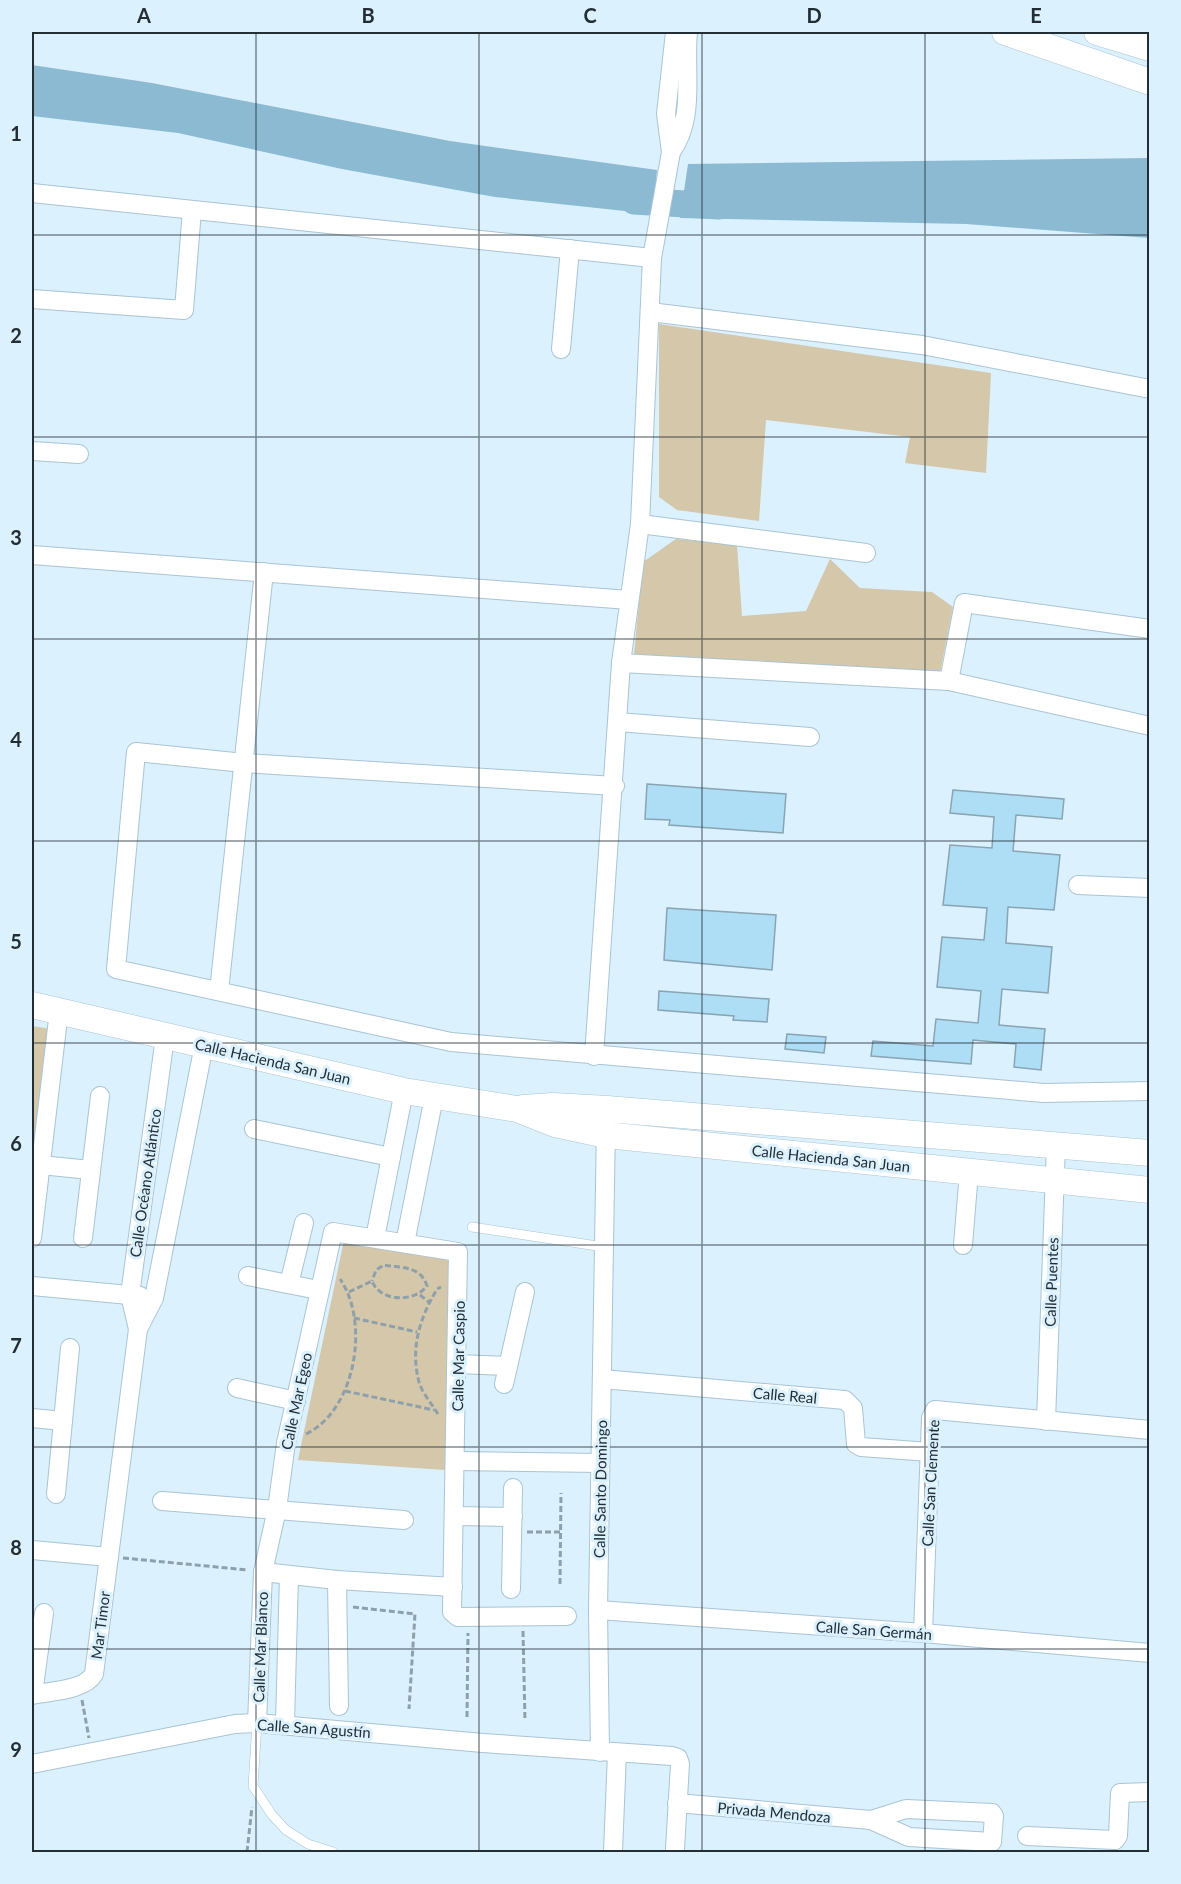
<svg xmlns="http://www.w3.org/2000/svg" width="1181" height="1884" font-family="Lato,sans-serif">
  <rect width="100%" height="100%" fill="#dbf1fe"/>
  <g fill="#d5c7aa">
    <polygon points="659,324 991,373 986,473 905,463 910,437 766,420 759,521 677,510 659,497"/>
    <polygon points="676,539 737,545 742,616 806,611 830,559 860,588 932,592 953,607 940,673 634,654 643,562"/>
    <polygon points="32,1026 51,1029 32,1203"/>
    <polygon points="344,1240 450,1258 445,1470 298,1460"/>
  </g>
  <g fill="#8cbad2">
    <polygon points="32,65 152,83 450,141 657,170 653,214 495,197 342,169 178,133 32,116"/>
    <polygon points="1149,158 1149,238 966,224 680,218 688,164"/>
  </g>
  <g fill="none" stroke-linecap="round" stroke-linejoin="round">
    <polyline stroke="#8cbad2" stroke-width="27" points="634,201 719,206"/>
  </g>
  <g fill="#aeddf6" stroke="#89a4b2" stroke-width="1.5">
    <polygon points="647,784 786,794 783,833 669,825 670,820 645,819"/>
    <polygon points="953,790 1064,799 1062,819 1016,815 1013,851 1060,855 1054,910 1008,907 1006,943 1052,947 1048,993 1002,989 999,1025 1045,1029 1041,1070 1014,1067 1016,1044 973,1040 971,1064 871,1056 873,1041 933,1046 936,1019 978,1023 981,991 937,987 942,937 984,940 987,908 943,905 950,845 992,848 994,817 950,813"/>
    <polygon points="667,908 776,915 772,970 664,960"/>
    <polygon points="659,991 769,999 767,1022 733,1020 734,1016 658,1010"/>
    <polygon points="787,1034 826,1037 824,1053 785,1049"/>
  </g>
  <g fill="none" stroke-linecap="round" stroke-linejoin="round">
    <defs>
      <g id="lane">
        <polyline points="472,1227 604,1247"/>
        <polyline points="257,1723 253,1786 272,1815 286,1830 308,1844 333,1852"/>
      </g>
      <g id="street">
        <polyline points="671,152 666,114 675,32"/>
        <polyline points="32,193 652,258"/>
        <polyline points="32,299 184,310 192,210"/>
        <polyline points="650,312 922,345 1150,389"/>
        <polyline points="561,349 570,249"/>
        <polyline points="32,451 79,454"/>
        <polyline points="640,524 866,553"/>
        <polyline points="32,555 629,600"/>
        <polyline points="621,663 949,681 1150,726"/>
        <polyline points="949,681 964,603 1150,629"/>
        <polyline points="618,722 810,737"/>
        <polyline points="615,786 244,763 136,752 116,969 451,1042 1044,1093 1150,1091"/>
        <polyline points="1078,885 1150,888"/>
        <polyline points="219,991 264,572"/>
        <path d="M594,1056L621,663L640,524L652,258L671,152C696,118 684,71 688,32"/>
        <polyline points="254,1129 391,1157"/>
        <polyline points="41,1165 90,1170"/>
        <polyline points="32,1238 59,1011"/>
        <polyline points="83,1238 100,1096"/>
        <polyline points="375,1238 404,1091"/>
        <polyline points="405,1243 434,1097"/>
        <polyline points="963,1245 969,1172"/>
        <polyline points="248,1276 318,1290"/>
        <polyline points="289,1284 304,1223"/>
        <polyline points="32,1286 140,1296"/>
        <polyline points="138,1329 130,1295 165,1037"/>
        <polyline points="457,1364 508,1366"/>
        <polyline points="602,1379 845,1400 853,1408 856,1444 861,1447 930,1452"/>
        <polyline points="504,1384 525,1292"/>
        <polyline points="237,1388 296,1401"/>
        <polyline points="32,1418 63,1421"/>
        <polyline points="1046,1421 1056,1144"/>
        <polyline points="457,1461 600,1463"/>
        <polyline points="56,1494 70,1348"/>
        <polyline points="162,1501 404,1520"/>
        <polyline points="455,1516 513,1517"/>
        <polyline points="32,1550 109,1557"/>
        <polyline points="263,1572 337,1580 453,1587"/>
        <polyline points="337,1580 339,1706"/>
        <polyline points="511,1589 513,1488"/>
        <polyline points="598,1610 923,1633 1150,1653"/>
        <polyline points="923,1633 931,1418 935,1410 1150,1430"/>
        <polyline points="33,1694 44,1613"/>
        <path d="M32,1695C49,1691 84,1691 94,1674L138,1329L154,1298L204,1045"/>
        <polyline points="257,1723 263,1572 277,1509 286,1443 333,1232 458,1252 452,1612 458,1617 567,1616"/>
        <polyline points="285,1723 289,1575"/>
        <polyline points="600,1752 598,1610 606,1124"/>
        <polyline points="32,1764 235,1724 257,1723 483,1743 672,1756 678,1758 680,1764 675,1849"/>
        <polyline points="677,1803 871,1820"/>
        <polygon points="906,1809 992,1813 994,1816 992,1842 909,1837 871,1820"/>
        <polyline points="1027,1836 1115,1840 1118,1836 1120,1793 1150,1792"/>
        <polyline points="613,1852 617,1753"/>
      </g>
      <g id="secondary">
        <polyline points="1005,32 1150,82"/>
        <polyline points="1097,32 1150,48"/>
        <polyline points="32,1005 404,1091 517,1109 555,1124 606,1135 1150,1190"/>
        <polyline points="523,1108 553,1106 607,1109 1150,1153"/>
      </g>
    </defs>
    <use href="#lane" stroke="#a9c4d3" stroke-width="10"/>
    <use href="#street" stroke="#a9c4d3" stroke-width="20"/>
    <use href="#secondary" stroke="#a9c4d3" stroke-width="27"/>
    <g stroke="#8ea0aa" stroke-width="3" stroke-dasharray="6 3" stroke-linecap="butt">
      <path d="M349,1292L372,1281C380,1302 414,1303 427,1286C421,1266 402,1268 384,1265L376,1270L372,1281"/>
      <polyline points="420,1295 429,1302"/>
      <polyline points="354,1318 417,1332"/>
      <polyline points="345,1391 434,1410"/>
      <path d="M438,1414C432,1404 422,1393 419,1382C410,1347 420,1318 437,1289L441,1287"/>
      <path d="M306,1434C356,1410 370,1322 340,1279"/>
      <polyline points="527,1532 561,1532"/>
      <polyline points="123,1558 248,1570"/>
      <polyline points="560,1584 561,1493"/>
      <polyline points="353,1607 415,1614 409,1709"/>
      <polyline points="523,1631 525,1721"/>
      <polyline points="82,1700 89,1738"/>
      <polyline points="467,1717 468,1633"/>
      <polyline points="247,1852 252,1807"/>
    </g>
    <use href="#lane" stroke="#fff" stroke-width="9"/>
    <use href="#street" stroke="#fff" stroke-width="18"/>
    <use href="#secondary" stroke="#fff" stroke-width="26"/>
  </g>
  <path fill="none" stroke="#232e34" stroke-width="1.5" stroke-opacity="0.55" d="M256,32V1852M479,32V1852M702,32V1852M925,32V1852M32,235H1150M32,437H1150M32,639H1150M32,841H1150M32,1043H1150M32,1245H1150M32,1447H1150M32,1649H1150"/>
  <g text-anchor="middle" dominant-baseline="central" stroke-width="6" stroke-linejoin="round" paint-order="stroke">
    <g font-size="15" fill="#232e34" stroke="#dbf1fe">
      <text transform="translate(273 1061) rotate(13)">Calle Hacienda San Juan</text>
      <text transform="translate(831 1158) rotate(6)">Calle Hacienda San Juan</text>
      <text transform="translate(145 1183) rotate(-82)">Calle Océano Atlántico</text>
      <text transform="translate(1051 1282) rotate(-88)">Calle Puentes</text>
      <text transform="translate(458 1356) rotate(-89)">Calle Mar Caspio</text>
      <text transform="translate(785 1395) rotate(5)">Calle Real</text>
      <text transform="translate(296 1401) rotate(-78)">Calle Mar Egeo</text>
      <text transform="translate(930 1483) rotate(-87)">Calle San Clemente</text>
      <text transform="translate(600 1489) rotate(-89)">Calle Santo Domingo</text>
      <text transform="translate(100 1625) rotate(-83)">Mar Timor</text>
      <text transform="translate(874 1630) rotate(4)">Calle San Germán</text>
      <text transform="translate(260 1647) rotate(-88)">Calle Mar Blanco</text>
      <text transform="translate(314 1728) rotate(4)">Calle San Agustín</text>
      <text transform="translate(774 1812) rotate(5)">Privada Mendoza</text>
    </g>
  </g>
  <rect width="1181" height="1884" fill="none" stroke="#dbf1fe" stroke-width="66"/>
  <rect x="33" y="33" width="1115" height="1818" fill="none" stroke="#232e34" stroke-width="2"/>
  <g font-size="20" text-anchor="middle" font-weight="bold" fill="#232e34">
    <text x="144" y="23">A</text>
    <text x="368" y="23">B</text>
    <text x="590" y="23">C</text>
    <text x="814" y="23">D</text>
    <text x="1036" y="23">E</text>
    <text x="16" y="141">1</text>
    <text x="16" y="343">2</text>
    <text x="16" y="545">3</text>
    <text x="16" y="747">4</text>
    <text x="16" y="949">5</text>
    <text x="16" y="1151">6</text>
    <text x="16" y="1353">7</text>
    <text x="16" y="1555">8</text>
    <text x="16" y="1757">9</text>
  </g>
</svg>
